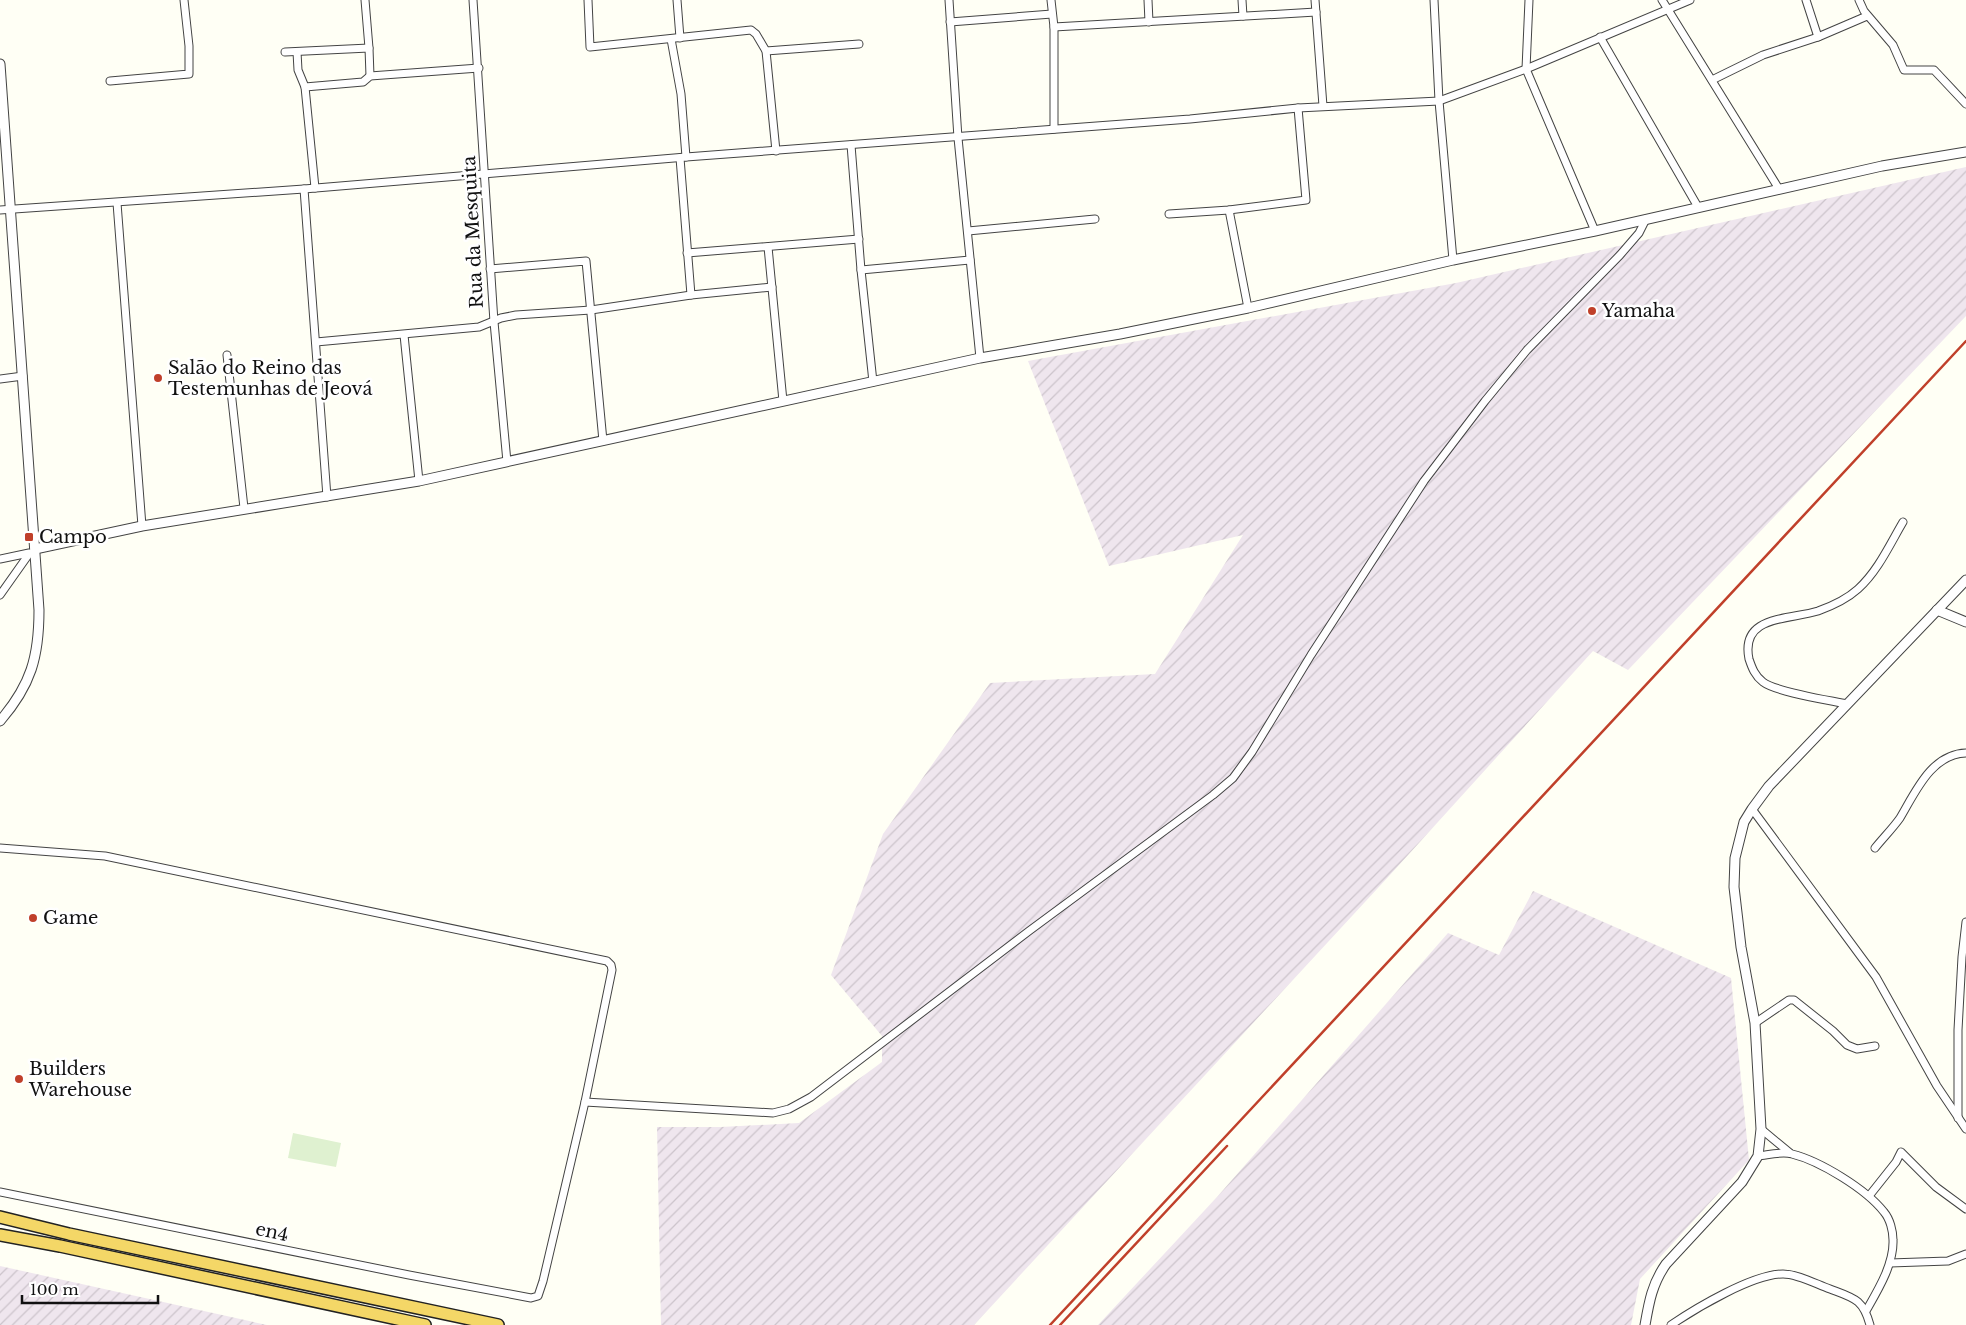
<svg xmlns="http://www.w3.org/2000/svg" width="1966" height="1325" font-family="'Libre Baskerville',serif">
  <defs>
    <pattern id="industrial-furrows" width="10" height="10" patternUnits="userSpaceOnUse" patternTransform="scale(1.25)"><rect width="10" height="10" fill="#efe6ee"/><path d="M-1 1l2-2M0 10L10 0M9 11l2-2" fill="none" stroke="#ccc4cb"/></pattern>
  </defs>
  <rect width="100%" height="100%" fill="#fffff5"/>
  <g fill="url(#industrial-furrows)">
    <polygon points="1966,167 1966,316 1628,670 1593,651 1389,876 974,1325 661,1325 657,1127 721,1127 799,1123 882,1062 882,1036 831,975 883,834 990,683 1155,674 1243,535 1109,566 1028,361 1456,283"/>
    <polygon points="1533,891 1731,978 1749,1160 1640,1279 1631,1325 1098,1325 1217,1197 1448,933 1499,955"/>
    <polygon points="0,1266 267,1325 0,1325"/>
  </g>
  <polygon fill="#dff1d0" points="293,1133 341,1143 336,1167 288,1158"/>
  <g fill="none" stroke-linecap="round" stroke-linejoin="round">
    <defs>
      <g id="minor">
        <polyline points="365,0 369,48"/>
        <polyline points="473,0 494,322 507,462"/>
        <polyline points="588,0 590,47 751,30 756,34 766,51 776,151"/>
        <polyline points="677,0 680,38"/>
        <polyline points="949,0 958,138 980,358"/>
        <polyline points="1051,0 1054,27 1054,129"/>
        <polyline points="1148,0 1149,22"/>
        <polyline points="1242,0 1243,16"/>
        <polyline points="1315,0 1323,106"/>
        <polyline points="1434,0 1439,101 1453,260"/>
        <polyline points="1529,0 1526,69 1595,231"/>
        <polyline points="1662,0 1779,189"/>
        <polyline points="1806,0 1818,37"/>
        <polyline points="1859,0 1864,11 1893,45 1904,70 1934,70 1966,104"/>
        <polyline points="950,22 1052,14"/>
        <polyline points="1054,27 1316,12"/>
        <polyline points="1600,37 1698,207"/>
        <polyline points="671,39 681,94 686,157"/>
        <polyline points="766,51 859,44"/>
        <polyline points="285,52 369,48 370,76"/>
        <polyline points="297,52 298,70 305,87 315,188"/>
        <polyline points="1712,80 1763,55 1818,37 1867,16"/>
        <polyline points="110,81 189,74 189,46 184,0"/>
        <polyline points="305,87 363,82 370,76 479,68"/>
        <polyline points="851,145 861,270 873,382"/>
        <polyline points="680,158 691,295"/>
        <polyline points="304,189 327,497"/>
        <polyline points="117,203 142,526"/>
        <polyline points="0,210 304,189 686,157 1190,119 1298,108 1439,101 1526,69 1690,0"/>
        <polyline points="1229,210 1248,308"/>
        <polyline points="1169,214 1229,210 1306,200 1298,108"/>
        <polyline points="968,231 1095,219"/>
        <polyline points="768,247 783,401"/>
        <polyline points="687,253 859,239"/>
        <polyline points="490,269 586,261 603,441"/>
        <polyline points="861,270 970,260"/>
        <polyline points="404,335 419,481"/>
        <polyline points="316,342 479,327 501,318 516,315 591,310 691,295 772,287"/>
        <polyline points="227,355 244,508"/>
        <polyline points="0,379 23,376"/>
        <polyline points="0,559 29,553"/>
        <polyline points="0,595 29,554"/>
        <path d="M1847,704C1828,700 1776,692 1763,682C1755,676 1752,668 1749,659C1740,615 1789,620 1818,611C1832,606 1848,598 1858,589C1878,571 1890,544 1903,522"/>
        <polyline points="1752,809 1876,977 1937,1086 1966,1129"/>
        <polyline points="0,848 105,856 607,961 611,965 612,970 585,1102 543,1281 538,1296 531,1298 409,1275 0,1192"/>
        <path d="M1875,848C1883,838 1893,828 1900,818C1915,793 1931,754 1966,753"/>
        <polyline points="1755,1023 1789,1000 1794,1000 1833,1031 1847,1045 1857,1049 1875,1046"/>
        <polyline points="585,1102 773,1113 789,1109 811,1097 1029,931 1213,795 1233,778 1252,752 1311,655 1424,481 1485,401 1527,350 1620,255 1639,233 1646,219"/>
        <polyline points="1958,1118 1958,1030 1962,957 1966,922"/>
        <polyline points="1761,1129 1790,1153"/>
        <path d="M1758,1156C1768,1155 1782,1151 1792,1154C1820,1161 1866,1189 1884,1212C1890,1219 1893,1231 1893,1240C1894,1264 1878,1290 1866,1311"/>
        <polyline points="1869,1196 1896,1162 1901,1152 1936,1187 1966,1209"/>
        <polyline points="1890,1263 1948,1261 1966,1254"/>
        <path d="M1671,1325C1696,1308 1753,1274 1783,1274C1798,1274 1816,1284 1830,1289C1854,1298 1863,1299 1870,1325"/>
      </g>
      <g id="tertiary">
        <path d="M0,64L39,610C39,657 31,685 0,721"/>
        <polyline points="35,549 142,526 419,481 980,358 1120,334 1248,308 1453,260 1595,231 1882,166 1966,152"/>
        <polyline points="1937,610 1966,622"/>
        <path d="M1645,1325C1649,1302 1652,1284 1666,1264L1742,1182L1758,1156L1761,1129L1755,1023L1741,947L1734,887L1735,858L1744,822L1752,809L1769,786L1966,580"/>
      </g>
      <g id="trunk">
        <polyline points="0,1217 69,1234 498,1325"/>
        <polyline points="0,1235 60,1246 425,1325"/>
      </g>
    </defs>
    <use href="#minor" stroke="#444" stroke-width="9"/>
    <use href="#tertiary" stroke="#444" stroke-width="11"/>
    <use href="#trunk" stroke="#222" stroke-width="14"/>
    <use href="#minor" stroke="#fff" stroke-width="7"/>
    <use href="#tertiary" stroke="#fff" stroke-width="9"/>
    <use href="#trunk" stroke="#f4d767" stroke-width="11"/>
    <g stroke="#c0402a" stroke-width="2.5">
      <polyline points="1050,1325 1966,341"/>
      <polyline points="1060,1325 1227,1146"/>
    </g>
  </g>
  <g fill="#c0402a" stroke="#fff" stroke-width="2">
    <circle cx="1592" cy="311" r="5"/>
    <circle cx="158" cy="378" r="5"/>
    <rect x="24" y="532" width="10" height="10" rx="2.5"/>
    <circle cx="33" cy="918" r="5"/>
    <circle cx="19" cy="1079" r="5"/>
  </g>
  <g text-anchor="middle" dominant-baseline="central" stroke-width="5" stroke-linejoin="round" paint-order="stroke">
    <g font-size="18" fill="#111" stroke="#fff">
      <text transform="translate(473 232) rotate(-93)">Rua da Mesquita</text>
      <text transform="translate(272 1232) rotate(12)">en4</text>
    </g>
    <g font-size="18" fill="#111" stroke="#fff" text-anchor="start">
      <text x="1602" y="311">Yamaha</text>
      <text x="168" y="368">Salão do Reino das<tspan x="168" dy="21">Testemunhas de Jeová</tspan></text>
      <text x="39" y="537">Campo</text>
      <text x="43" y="918">Game</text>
      <text x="29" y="1069">Builders<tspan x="29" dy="21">Warehouse</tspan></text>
    </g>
  </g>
  <path d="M22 1295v8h136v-8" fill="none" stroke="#111111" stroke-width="2.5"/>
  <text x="30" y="1295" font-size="15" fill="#111111" stroke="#ffffff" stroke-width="4" paint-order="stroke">100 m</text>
</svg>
